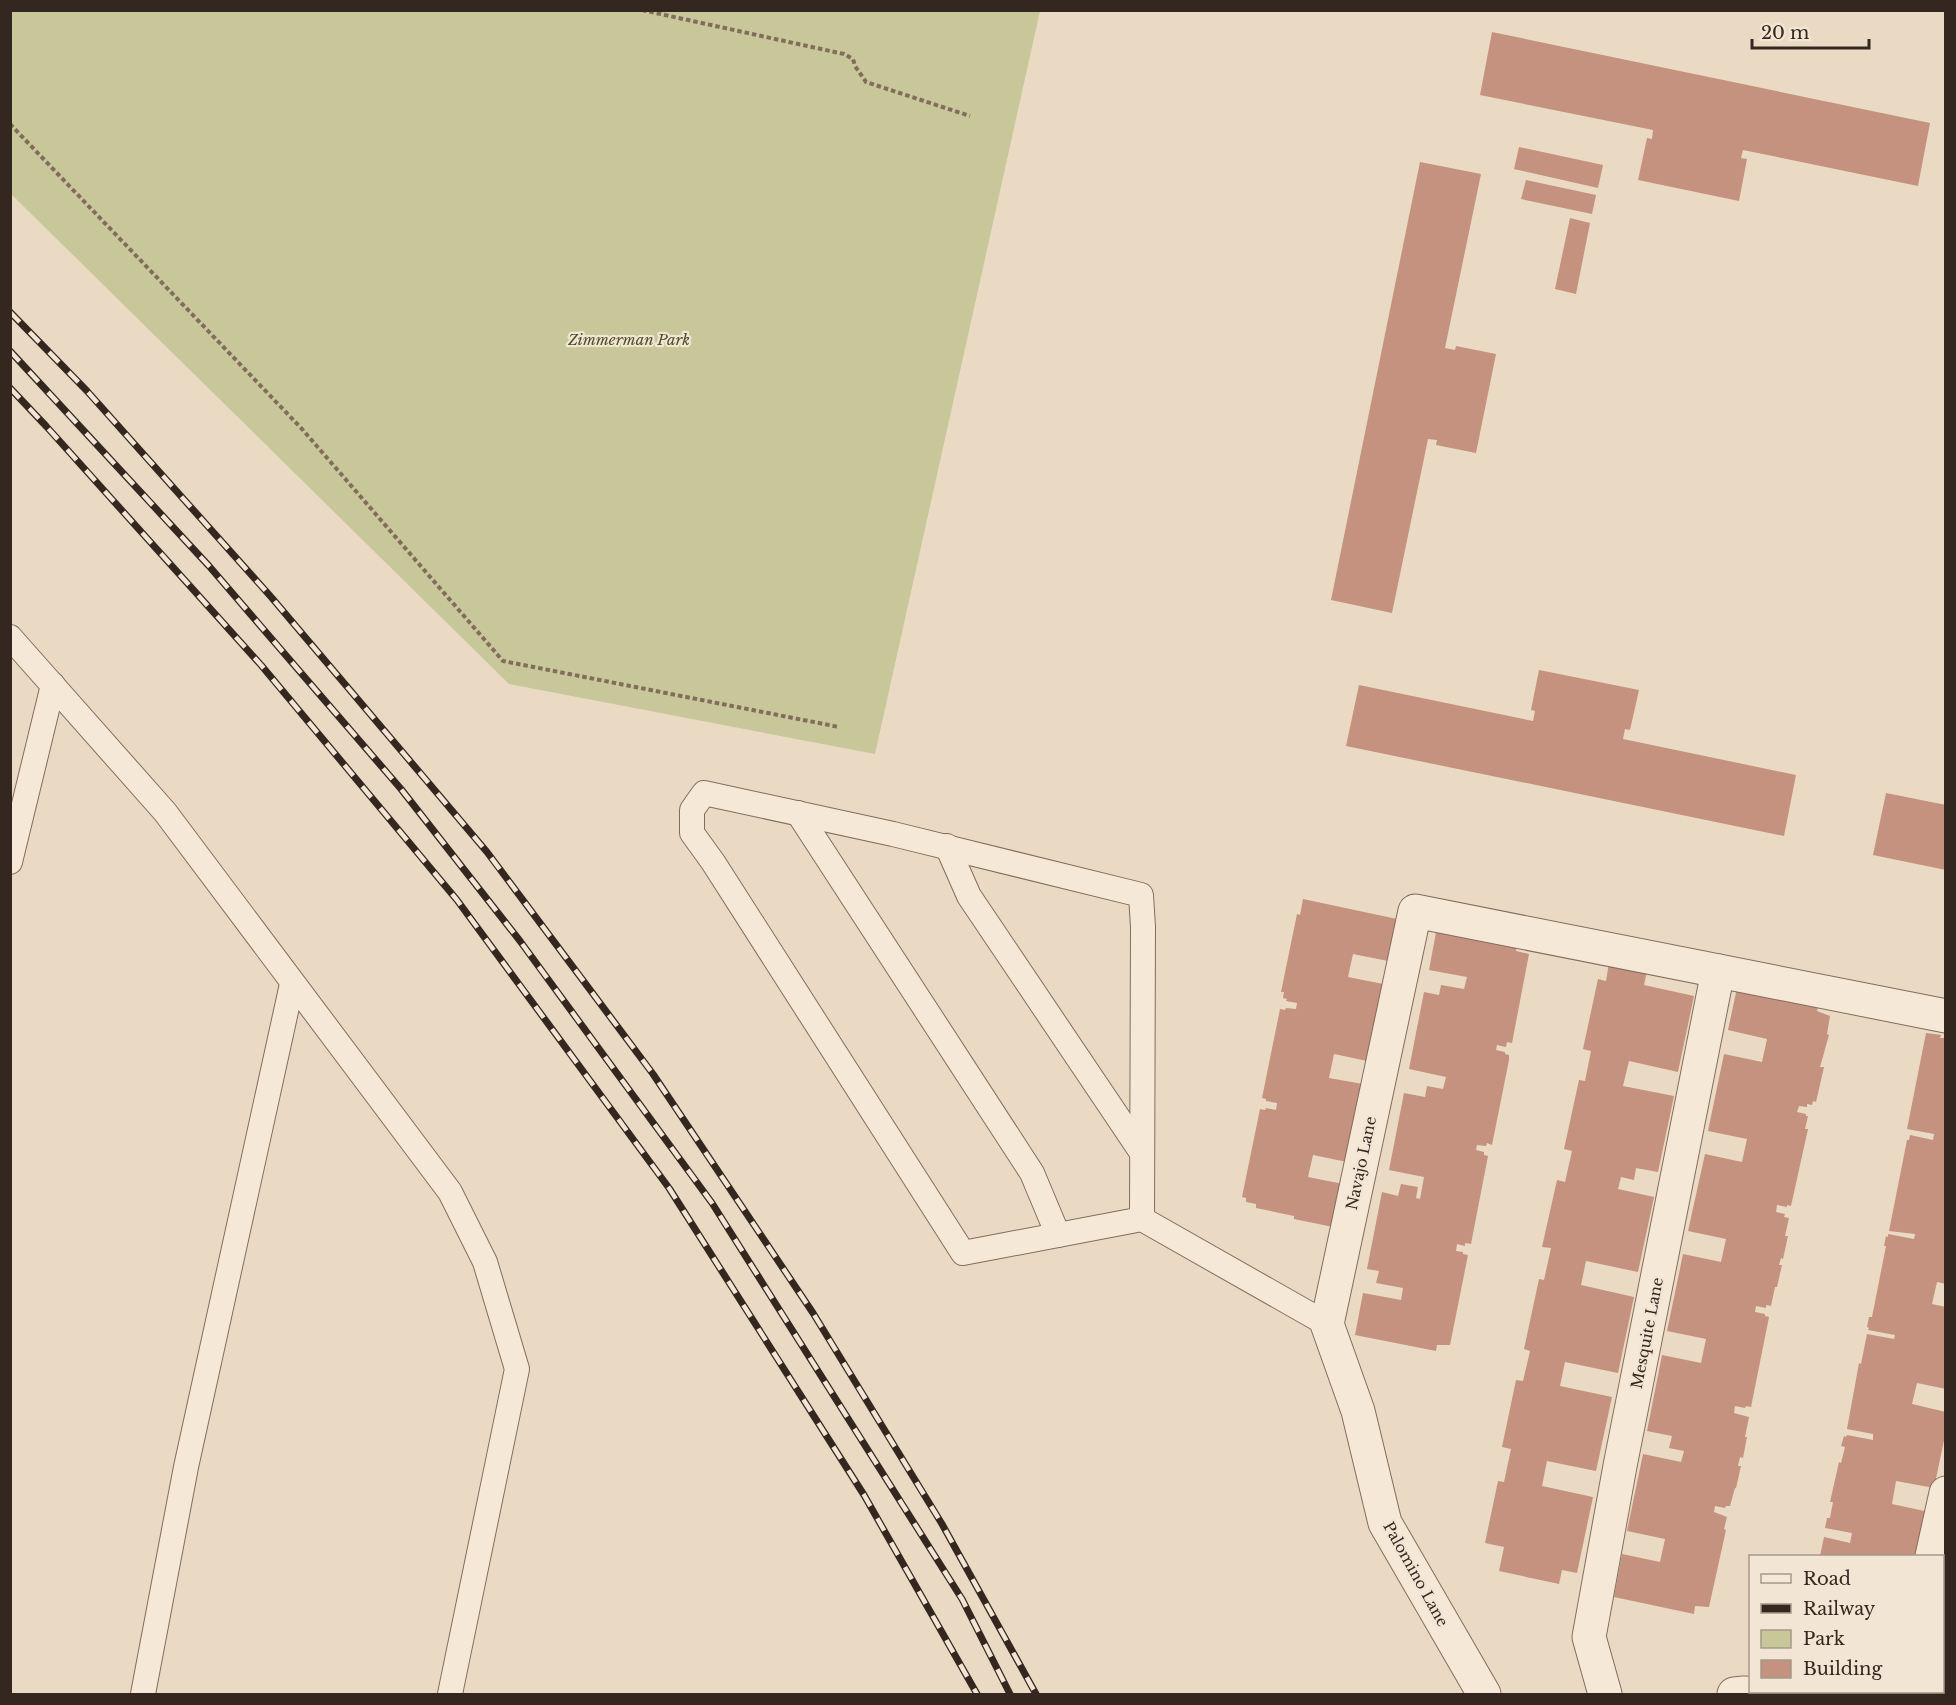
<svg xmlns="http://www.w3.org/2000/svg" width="1956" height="1705" font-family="'Libre Baskerville',serif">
  <rect width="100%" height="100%" fill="#eadac4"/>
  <polygon fill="#c7c799" points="10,11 1040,11 875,754 509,684 11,194"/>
  <g fill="#c4927e">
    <polygon points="1492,32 1930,123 1918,186 1743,150 1741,158 1747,159 1739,201 1638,180 1647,138 1652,139 1653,130 1480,95"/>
    <polygon points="1519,147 1603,165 1598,188 1514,169"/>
    <polygon points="1420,162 1481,174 1445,348 1455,350 1456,346 1496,354 1476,453 1436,445 1437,440 1428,439 1392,613 1331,600"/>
    <polygon points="1526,180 1596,195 1592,214 1521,199"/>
    <polygon points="1570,218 1590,223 1576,294 1555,289"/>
    <polygon points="1539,670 1639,690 1630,730 1625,729 1623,739 1796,775 1784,836 1346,746 1359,685 1533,721 1535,711 1531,710"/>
    <polygon points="1886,793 1946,805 1946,870 1873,855"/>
    <polygon points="1303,899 1397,919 1388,961 1353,954 1348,977 1383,984 1367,1061 1334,1054 1329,1078 1363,1084 1347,1162 1313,1155 1308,1177 1343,1184 1333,1227 1294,1219 1294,1216 1256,1208 1256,1204 1246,1202 1246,1198 1242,1197 1260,1109 1265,1110 1266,1108 1276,1110 1277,1103 1266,1101 1266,1099 1262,1098 1280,1009 1285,1010 1286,1008 1296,1009 1297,1003 1286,1001 1287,999 1283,998 1284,992 1281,992 1297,914 1300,915"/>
    <polygon points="1437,927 1517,943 1516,951 1529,954 1512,1043 1507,1042 1506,1047 1497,1045 1496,1050 1505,1052 1505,1054 1509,1055 1509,1060 1492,1145 1487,1143 1486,1146 1477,1145 1476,1150 1484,1152 1484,1155 1488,1156 1471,1244 1465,1243 1465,1246 1457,1244 1456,1251 1463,1252 1463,1254 1468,1255 1450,1345 1437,1345 1436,1351 1355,1335 1363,1293 1401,1300 1403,1288 1376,1283 1379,1271 1367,1269 1382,1192 1398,1196 1401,1184 1418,1187 1416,1198 1420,1199 1424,1177 1389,1170 1404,1093 1425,1097 1427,1086 1443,1089 1446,1077 1409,1069 1424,992 1439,995 1441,985 1464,989 1467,977 1429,970"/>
    <polygon points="1609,963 1647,971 1644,985 1694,996 1678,1072 1629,1061 1623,1086 1674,1096 1658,1172 1636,1168 1634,1180 1621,1177 1618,1189 1654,1197 1638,1272 1586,1261 1581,1285 1634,1297 1618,1373 1565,1362 1560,1386 1612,1397 1596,1471 1547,1461 1542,1486 1593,1497 1577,1573 1562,1570 1559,1584 1499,1571 1504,1547 1485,1543 1498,1481 1504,1482 1511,1449 1502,1447 1516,1380 1523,1381 1530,1351 1524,1349 1539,1279 1544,1280 1551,1248 1542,1247 1557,1180 1565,1182 1572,1151 1564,1149 1579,1080 1585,1081 1591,1051 1583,1049 1598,979 1606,981"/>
    <polygon points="1737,988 1819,1004 1817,1011 1830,1016 1827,1034 1829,1035 1820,1067 1824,1067 1816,1102 1813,1101 1812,1105 1807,1104 1807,1107 1799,1106 1797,1112 1806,1114 1806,1116 1808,1116 1805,1129 1808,1129 1791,1206 1787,1205 1787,1207 1777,1205 1776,1212 1785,1214 1784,1217 1789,1218 1785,1236 1788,1236 1783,1259 1781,1258 1779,1265 1782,1265 1777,1287 1775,1287 1771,1306 1766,1305 1766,1308 1756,1306 1755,1312 1765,1314 1765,1316 1769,1317 1751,1407 1746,1406 1745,1408 1735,1406 1734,1413 1749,1417 1745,1437 1747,1437 1743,1458 1740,1457 1738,1466 1741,1466 1736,1488 1735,1488 1730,1506 1726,1506 1725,1508 1715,1506 1714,1512 1727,1517 1724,1529 1726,1530 1709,1607 1695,1606 1694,1614 1614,1597 1622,1554 1660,1562 1665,1539 1627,1531 1643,1454 1681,1462 1684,1451 1669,1448 1672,1436 1647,1431 1662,1355 1701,1363 1706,1339 1667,1331 1683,1254 1721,1262 1726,1239 1688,1231 1705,1154 1742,1162 1747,1139 1708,1131 1724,1054 1762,1062 1767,1039 1728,1030"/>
    <polygon points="1926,1033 1941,1035 1940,1038 1946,1038 1946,1284 1937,1282 1932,1304 1946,1307 1946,1389 1917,1383 1912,1404 1946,1412 1946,1431 1934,1488 1896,1481 1892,1504 1929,1512 1920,1556 1820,1556 1824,1537 1850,1543 1852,1533 1825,1528 1827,1518 1830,1518 1833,1502 1830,1502 1839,1462 1841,1463 1845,1447 1841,1446 1844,1436 1846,1437 1847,1435 1873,1440 1873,1434 1847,1429 1859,1363 1861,1364 1867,1334 1894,1339 1895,1335 1868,1330 1869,1328 1867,1327 1869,1317 1872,1317 1886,1246 1884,1246 1886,1236 1888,1237 1888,1234 1914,1239 1915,1234 1889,1231 1907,1140 1909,1140 1910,1135 1933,1140 1934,1134 1907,1129"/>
  </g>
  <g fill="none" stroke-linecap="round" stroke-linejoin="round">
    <defs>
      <g id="lane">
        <polyline points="10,637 165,812 450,1192 485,1262 517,1369 450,1694"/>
        <polyline points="798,813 1032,1173 1058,1235"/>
        <polyline points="947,846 969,896 1142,1153"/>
        <polyline points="10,862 53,685"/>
        <polyline points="1142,1219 1143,927 1141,895 893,834 704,793 692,810 692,833 713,862 963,1253 1142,1219 1327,1324"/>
        <polyline points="143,1694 186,1467 292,984"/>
      </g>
      <g id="street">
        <polyline points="1932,1556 1946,1493"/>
        <polyline points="1484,1694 1385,1523 1358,1411 1327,1324 1415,911 1946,1016"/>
        <polyline points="1605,1694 1589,1637 1620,1466 1718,971"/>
        <polyline points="1734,1694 1744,1693 1758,1694"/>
        <polyline points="1902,1694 1903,1692"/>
      </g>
    </defs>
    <use href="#lane" stroke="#836c5c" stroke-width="26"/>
    <use href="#street" stroke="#836c5c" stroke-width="35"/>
    <g stroke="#836c5c" stroke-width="4" stroke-dasharray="4.5 3" stroke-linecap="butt">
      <polyline points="642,10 844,54 853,59 855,66 866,82 970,116"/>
      <polyline points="10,124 302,429 503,661 839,727"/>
    </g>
    <use href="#lane" stroke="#f5e8d7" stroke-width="24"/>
    <use href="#street" stroke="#f5e8d7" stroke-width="33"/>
    <defs>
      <g id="rail">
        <polyline points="10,312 87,391 272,598 487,852 653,1074 813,1313 942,1524 1036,1694"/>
        <polyline points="10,351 209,566 401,789 520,941 712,1203 962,1599 1010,1694"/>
        <polyline points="10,388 46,426 261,665 457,900 669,1188 864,1495 977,1694"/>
      </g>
    </defs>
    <use href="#rail" stroke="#34271f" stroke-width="7"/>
    <use href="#rail" stroke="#f2e5d3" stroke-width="4.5" stroke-dasharray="14" stroke-linecap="butt"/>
  </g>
  <g text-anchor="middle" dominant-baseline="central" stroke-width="4.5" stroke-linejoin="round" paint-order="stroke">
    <g font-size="15" font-style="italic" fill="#494f27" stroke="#f2e5d3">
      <text x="629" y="339">Zimmerman Park</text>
    </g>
    <g font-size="15" fill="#34271f" stroke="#f2e5d3">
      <text transform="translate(1361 1163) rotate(-78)">Navajo Lane</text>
      <text transform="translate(1647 1333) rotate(-79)">Mesquite Lane</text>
      <text transform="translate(1416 1574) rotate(61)">Palomino Lane</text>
    </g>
  </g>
  <rect width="1956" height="1705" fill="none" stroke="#34271f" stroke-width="24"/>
  <rect x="1749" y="1555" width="195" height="138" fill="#f2e5d3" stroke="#a6998b" stroke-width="1.5"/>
  <rect x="1761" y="1574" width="30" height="9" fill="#f5e8d7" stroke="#a6998b" stroke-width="1.5"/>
  <text x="1803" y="1585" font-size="18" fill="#34271f">Road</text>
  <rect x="1761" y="1604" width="30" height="9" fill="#34271f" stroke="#a6998b" stroke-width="1.5"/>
  <text x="1803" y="1615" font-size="18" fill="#34271f">Railway</text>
  <rect x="1761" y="1630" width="30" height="18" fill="#c7c799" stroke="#a6998b" stroke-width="1.5"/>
  <text x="1803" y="1645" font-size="18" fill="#34271f">Park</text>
  <rect x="1761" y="1660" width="30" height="18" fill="#c4927e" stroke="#a6998b" stroke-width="1.5"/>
  <text x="1803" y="1675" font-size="18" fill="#34271f">Building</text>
  <path d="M1752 39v9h117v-9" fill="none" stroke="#34271f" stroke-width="3"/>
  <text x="1761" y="39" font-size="18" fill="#34271f" stroke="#f2e5d3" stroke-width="4.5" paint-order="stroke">20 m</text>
</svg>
